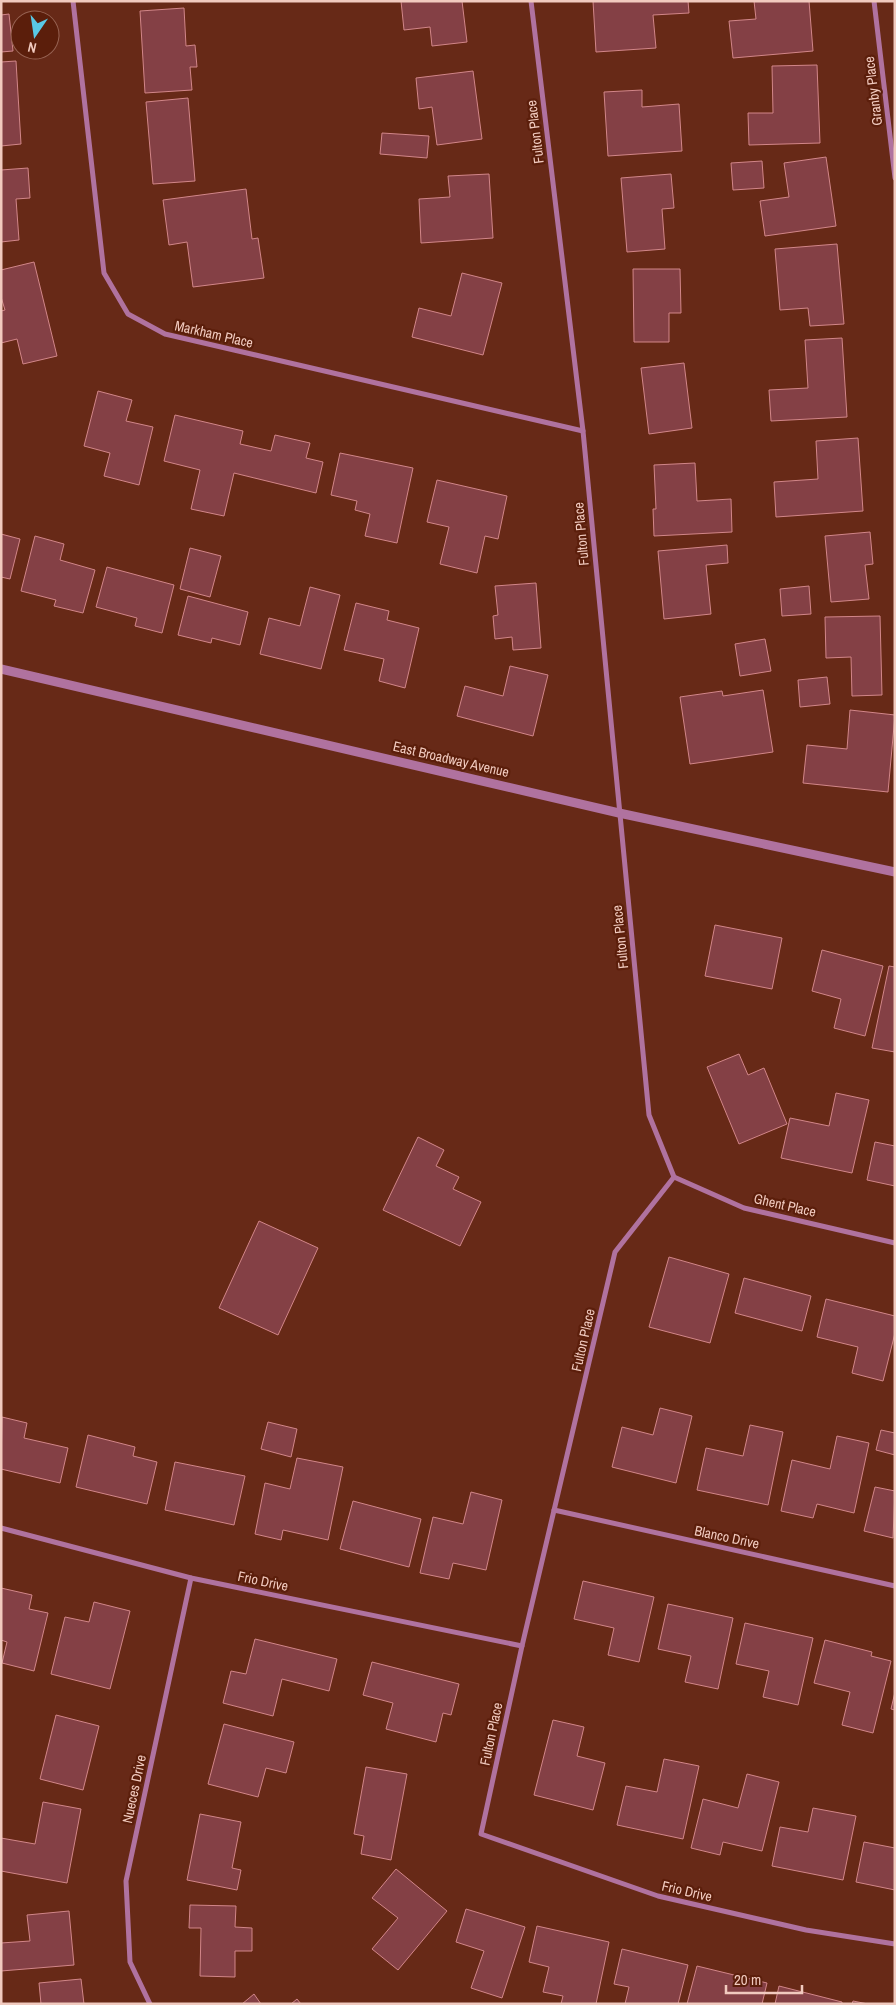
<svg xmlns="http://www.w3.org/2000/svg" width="896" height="2005" font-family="'Archivo Narrow',sans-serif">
  <rect width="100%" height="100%" fill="#672917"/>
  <g fill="#844045" stroke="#d28689">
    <polygon points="401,1 462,1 467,42 432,46 430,27 404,30"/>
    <polygon points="593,1 688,1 689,13 653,15 656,48 596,52"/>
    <polygon points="754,1 809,1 813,51 733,58 729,21 756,19"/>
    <polygon points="184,8 186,46 195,45 197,67 190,67 192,90 145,93 140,11"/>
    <polygon points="9,14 13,51 1,52 1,15"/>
    <polygon points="16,61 21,144 1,146 1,62"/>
    <polygon points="817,65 820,143 749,145 748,113 773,113 772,66"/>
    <polygon points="473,71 482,139 437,145 432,107 419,109 416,78"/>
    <polygon points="642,90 642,107 679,104 682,151 608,156 604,92"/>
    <polygon points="188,98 195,181 153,184 146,102"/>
    <polygon points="382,133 429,136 427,158 380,154"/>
    <polygon points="826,157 836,226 765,236 760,201 789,197 784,163"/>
    <polygon points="762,161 764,188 733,190 731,163"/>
    <polygon points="28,168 30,198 16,199 19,240 1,242 1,170"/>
    <polygon points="489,174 493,238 421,243 419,199 450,197 448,176"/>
    <polygon points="671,174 674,208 662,209 665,249 627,252 621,178"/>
    <polygon points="246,189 252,239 258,238 264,278 193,287 187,242 169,245 163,200"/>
    <polygon points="837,244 844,324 810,326 808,308 780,310 775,249"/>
    <polygon points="34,262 57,356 23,364 17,339 1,343 1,311 5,310 1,297 1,270"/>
    <polygon points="633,269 680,269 681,313 669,313 669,342 634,342"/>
    <polygon points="462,273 502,283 483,355 412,337 419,308 451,316"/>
    <polygon points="842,338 847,417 771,421 769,390 808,388 805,340"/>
    <polygon points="684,363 692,428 649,434 641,368"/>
    <polygon points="98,391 132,400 126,421 153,427 139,485 104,476 110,453 84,446"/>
    <polygon points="175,415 243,431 240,444 271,451 275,435 310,443 306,458 323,462 316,493 234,473 224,516 191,509 200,470 164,461"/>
    <polygon points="858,438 863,511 776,517 774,482 818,479 816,441"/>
    <polygon points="340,453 413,468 397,543 365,536 370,514 355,510 357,501 331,495"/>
    <polygon points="695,463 697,501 731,499 732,532 654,536 653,509 656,509 654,465"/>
    <polygon points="437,480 507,496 498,539 485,536 477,573 440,564 449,527 427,522"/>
    <polygon points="870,532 873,564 865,565 869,599 831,602 825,536"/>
    <polygon points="1,534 20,539 10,579 1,577"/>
    <polygon points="35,536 64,544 60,560 95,570 83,613 54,606 56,600 21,591"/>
    <polygon points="727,545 728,563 706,565 711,614 664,619 658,551"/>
    <polygon points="190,548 221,556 210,597 180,589"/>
    <polygon points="107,567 174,585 162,633 135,626 137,618 96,607"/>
    <polygon points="536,583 541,648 513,650 512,637 495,639 493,616 498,615 495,586"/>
    <polygon points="809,586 811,614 782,616 780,589"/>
    <polygon points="310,587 340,595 321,669 260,654 269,618 300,626"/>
    <polygon points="188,596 248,612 240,645 212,638 211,643 178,635"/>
    <polygon points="356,603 389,611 387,620 419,628 405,688 379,681 384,659 344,650"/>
    <polygon points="880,616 882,695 852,696 851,657 826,658 825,617"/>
    <polygon points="765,639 771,671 740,676 735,644"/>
    <polygon points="510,666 548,675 533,736 457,716 465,686 503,696"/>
    <polygon points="827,677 830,704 800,707 798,680"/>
    <polygon points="763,690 773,752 690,764 680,697 722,691 723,696"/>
    <polygon points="850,710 895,715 888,792 803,783 807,745 847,749"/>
    <polygon points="715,925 782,938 772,989 705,976"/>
    <polygon points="822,950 883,966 865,1036 834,1028 841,999 812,991"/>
    <polygon points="889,966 895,967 895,1052 872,1048"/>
    <polygon points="739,1054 748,1075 764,1068 787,1124 739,1144 707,1067"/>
    <polygon points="836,1093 869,1100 852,1173 781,1158 790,1118 829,1126"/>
    <polygon points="418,1137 444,1150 436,1166 459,1177 453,1189 481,1202 460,1246 383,1210"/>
    <polygon points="875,1142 895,1146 895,1186 867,1180"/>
    <polygon points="259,1221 318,1248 278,1335 219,1308"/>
    <polygon points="669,1257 729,1274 710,1343 649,1327"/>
    <polygon points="744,1278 811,1296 802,1331 735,1313"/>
    <polygon points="826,1299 895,1316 895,1333 883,1381 852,1373 858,1347 817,1337"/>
    <polygon points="660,1408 692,1416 676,1483 612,1467 622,1427 653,1435"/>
    <polygon points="2,1417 27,1423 24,1438 68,1448 60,1483 1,1469"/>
    <polygon points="268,1422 297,1429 291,1457 261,1449"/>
    <polygon points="750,1425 783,1432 768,1505 697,1490 706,1448 743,1456"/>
    <polygon points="881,1430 895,1433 895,1455 876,1450"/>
    <polygon points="88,1435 135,1447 133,1456 157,1462 147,1504 76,1487"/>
    <polygon points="837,1436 869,1443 854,1513 817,1504 813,1518 781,1511 792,1460 830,1469"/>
    <polygon points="297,1458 343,1467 328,1540 283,1530 281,1540 255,1534 265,1483 290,1489"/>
    <polygon points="175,1462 245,1476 234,1525 165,1510"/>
    <polygon points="875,1487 895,1491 893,1538 864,1531"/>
    <polygon points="471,1492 502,1500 486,1570 453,1563 449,1579 420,1573 433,1517 463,1524"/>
    <polygon points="353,1501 421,1519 409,1567 340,1549"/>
    <polygon points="583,1581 654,1597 639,1662 608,1655 614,1628 574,1619"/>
    <polygon points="1,1588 32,1595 29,1609 48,1613 34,1671 2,1663 7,1642 1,1640"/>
    <polygon points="94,1602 130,1611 110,1689 51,1674 65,1617 89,1622"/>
    <polygon points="668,1604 733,1618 718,1689 685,1682 691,1656 658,1649"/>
    <polygon points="745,1623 813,1638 798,1705 763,1697 769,1671 736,1664"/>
    <polygon points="255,1639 337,1659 329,1691 282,1679 273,1716 223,1703 231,1671 246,1674"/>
    <polygon points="825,1640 872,1652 871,1656 891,1661 873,1733 842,1725 850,1692 814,1683"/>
    <polygon points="372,1662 459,1684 451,1715 443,1713 436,1742 386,1729 393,1703 363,1695"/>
    <polygon points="895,1692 895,1710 891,1709"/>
    <polygon points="56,1715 99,1726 83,1790 40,1779"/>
    <polygon points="553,1720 584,1727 577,1756 605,1763 593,1810 534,1795"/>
    <polygon points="224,1724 294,1742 286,1773 266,1768 258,1797 208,1784"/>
    <polygon points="664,1759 699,1766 683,1839 617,1825 626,1786 657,1792"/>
    <polygon points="366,1767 407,1774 391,1860 361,1854 364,1836 354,1834"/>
    <polygon points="747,1774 779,1782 762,1851 723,1842 720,1855 691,1848 703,1799 738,1808"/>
    <polygon points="43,1802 81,1809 67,1883 1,1871 1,1838 35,1844"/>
    <polygon points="813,1808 856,1816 843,1880 772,1866 780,1827 808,1832"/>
    <polygon points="200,1814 241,1822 232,1868 241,1870 237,1890 187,1880"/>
    <polygon points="864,1842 895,1848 895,1890 856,1882"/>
    <polygon points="396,1869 447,1911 398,1970 372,1949 398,1918 372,1898"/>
    <polygon points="190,1905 236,1906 235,1927 252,1928 252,1951 235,1951 235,1977 200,1976 201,1928 189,1928"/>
    <polygon points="466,1909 525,1927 502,1998 471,1988 484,1951 456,1942"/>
    <polygon points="69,1911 74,1965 1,1971 1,1943 30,1941 27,1915"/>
    <polygon points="537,1926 609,1942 596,2004 561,2004 563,1996 543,1992 549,1967 529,1962"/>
    <polygon points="622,1949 688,1965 678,2004 625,2004 629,1987 614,1984"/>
    <polygon points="697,1966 767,1983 762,2004 687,2004"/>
    <polygon points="81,1979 84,2004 41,2004 39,1983"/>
    <polygon points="779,1986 842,2002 842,2004 775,2004"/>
    <polygon points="254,1994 261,2004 242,2004"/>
    <polygon points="297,1999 301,2004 291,2004"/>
    <polygon points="853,2001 868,2004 852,2004"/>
  </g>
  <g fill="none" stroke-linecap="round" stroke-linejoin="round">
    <g stroke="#b0729f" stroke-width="5">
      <polyline points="73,1 104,273 128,314 165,334 583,431"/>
      <polyline points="531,1 583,431 649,1115 674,1177 615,1252 522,1646 481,1834 658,1896 806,1930 895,1944"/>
      <polyline points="874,1 895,178"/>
      <polyline points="674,1177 744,1208 895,1243"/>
      <polyline points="554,1510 895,1586"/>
      <polyline points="1,1528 191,1578 522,1646"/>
      <polyline points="150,2004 130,1962 126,1881 191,1578"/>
    </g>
    <polyline stroke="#b0729f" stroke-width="9" points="1,669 619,813 895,872"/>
  </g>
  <g text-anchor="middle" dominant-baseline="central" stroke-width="4.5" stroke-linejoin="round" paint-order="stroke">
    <g font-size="14" fill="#f1cabf" stroke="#5b1e0b">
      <text transform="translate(873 91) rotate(-97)">Granby Place</text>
      <text transform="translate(535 132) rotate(-97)">Fulton Place</text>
      <text transform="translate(214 334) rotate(13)">Markham Place</text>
      <text transform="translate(581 534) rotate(-95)">Fulton Place</text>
      <text transform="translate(451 759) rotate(13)">East Broadway Avenue</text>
      <text transform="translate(620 937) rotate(-96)">Fulton Place</text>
      <text transform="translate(785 1205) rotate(13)">Ghent Place</text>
      <text transform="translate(583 1340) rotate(-77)">Fulton Place</text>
      <text transform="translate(727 1537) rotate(12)">Blanco Drive</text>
      <text transform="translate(263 1581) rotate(12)">Frio Drive</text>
      <text transform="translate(491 1734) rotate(-78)">Fulton Place</text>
      <text transform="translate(134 1789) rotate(-78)">Nueces Drive</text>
      <text transform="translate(687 1891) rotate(13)">Frio Drive</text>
    </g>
  </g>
  <rect width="896" height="2005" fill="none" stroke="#f1cabf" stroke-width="5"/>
  <g transform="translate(35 35) rotate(193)"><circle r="24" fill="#5b1e0b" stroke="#976353"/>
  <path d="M0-4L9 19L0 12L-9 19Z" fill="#59c8e5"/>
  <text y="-8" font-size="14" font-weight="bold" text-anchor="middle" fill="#f1cabf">N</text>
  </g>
  <path d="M726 1985v8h76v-8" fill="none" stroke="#f1cabf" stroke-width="2.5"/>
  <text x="734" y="1985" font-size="15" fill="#f1cabf" stroke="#5b1e0b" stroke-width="4" paint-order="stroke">20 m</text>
</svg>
